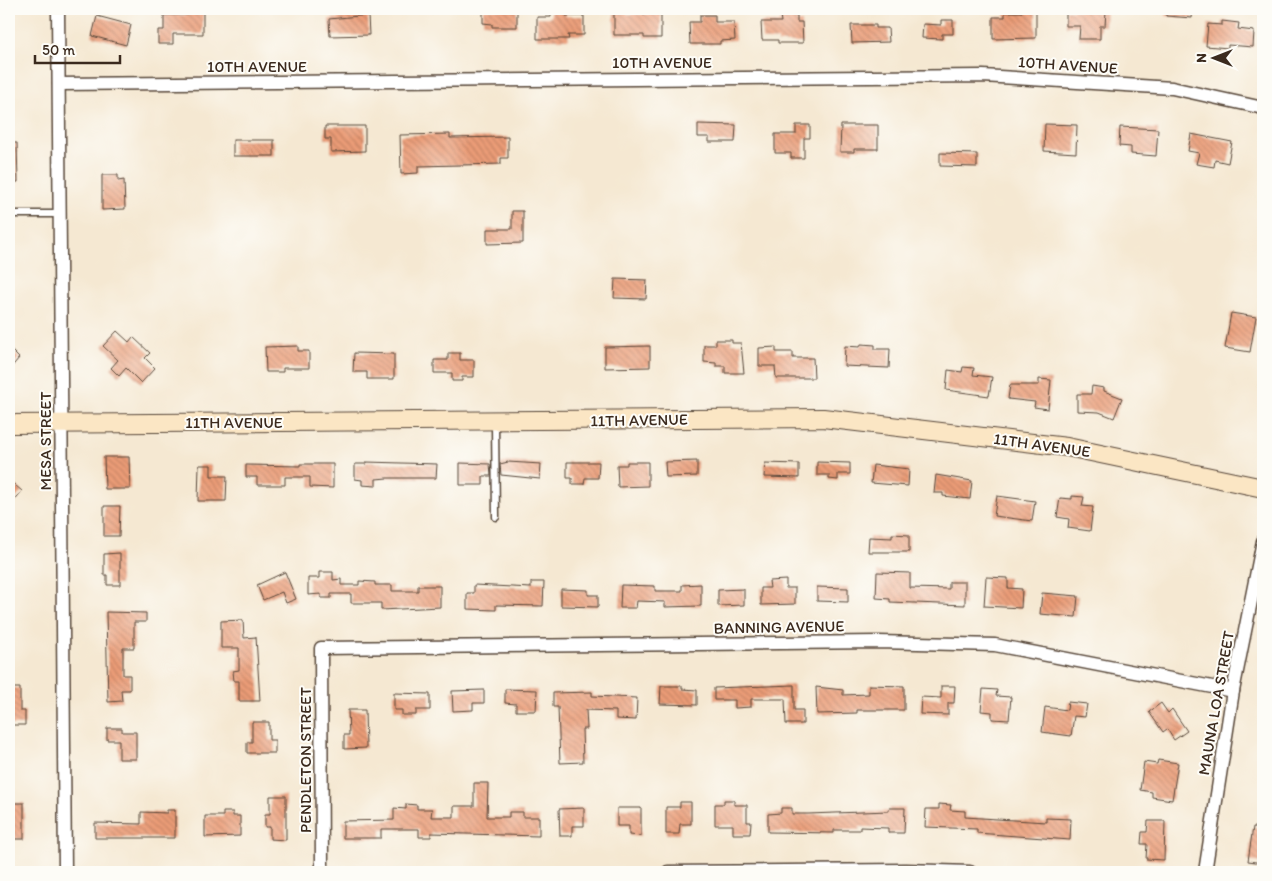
<svg xmlns="http://www.w3.org/2000/svg" width="1272" height="881" font-family="Itim,sans-serif">
  <defs>
    <pattern id="building-back-hatch" width="6" height="6" patternUnits="userSpaceOnUse" patternTransform="scale(1.25)"><rect width="6" height="6" fill="#eb9c77"/><path d="M-1 5l2 2M0 0l6 6M5-1l2 2" fill="none" stroke="#c07f61"/></pattern>
  </defs>
  <rect width="100%" height="100%" fill="#fdfcf7"/>
  <filter id="ink" filterUnits="userSpaceOnUse"><feTurbulence type="fractalNoise" baseFrequency=".02" numOctaves="2"/><feDisplacementMap in="SourceGraphic" scale="10" xChannelSelector="R" yChannelSelector="G"/><feConvolveMatrix kernelMatrix="1 2 1 2 8 2 1 2 1" color-interpolation-filters="sRGB"/></filter>
  <filter id="wash" filterUnits="userSpaceOnUse"><feTurbulence type="fractalNoise" baseFrequency=".0096" numOctaves="4" result="noise"/><feDisplacementMap in="SourceGraphic" scale="20" xChannelSelector="R" yChannelSelector="G"/><feGaussianBlur stdDeviation="1.12" result="paint"/><feColorMatrix in="noise" values="0 0 0 0 0 0 0 0 0 0 0 0 0 0 0 0 0 1.4 0 .05"/><feComposite in="paint" operator="in"/></filter>
  <g filter="url(#wash)">
    <rect width="100%" height="100%" fill="#f5e8d2"/>
    <g id="blocks">
      <g fill="url(#building-back-hatch)">
        <polygon points="483,9 517,9 517,27 492,27 492,24 483,23"/>
        <polygon points="1022,9 1036,9 1036,38 993,39 993,17 1005,17 1005,12 1022,12"/>
        <polygon points="1166,9 1193,9 1192,18 1166,16"/>
        <polygon points="188,10 203,10 203,34 173,34 173,44 158,44 158,30 164,30 164,15 188,15"/>
        <polygon points="614,10 627,10 627,14 661,14 661,38 644,38 644,35 614,35"/>
        <polygon points="1066,10 1106,11 1105,26 1100,26 1100,39 1079,39 1080,26 1066,26"/>
        <polygon points="551,11 566,11 566,16 584,16 584,35 568,35 569,39 537,39 537,17 551,17"/>
        <polygon points="368,15 369,35 330,36 329,19"/>
        <polygon points="700,15 715,15 715,22 734,22 735,40 720,41 720,44 690,44 689,22 700,22"/>
        <polygon points="780,15 797,15 797,22 802,22 803,43 778,43 778,40 762,40 761,22 781,22"/>
        <polygon points="97,16 131,25 126,45 92,36"/>
        <polygon points="941,20 953,20 953,34 942,34 942,39 922,38 923,24 941,25"/>
        <polygon points="1222,21 1239,23 1238,29 1254,31 1253,47 1228,45 1228,48 1206,46 1208,24 1222,25"/>
        <polygon points="851,25 876,25 876,28 888,28 889,42 852,43"/>
        <polygon points="698,124 736,125 735,142 709,142 709,137 698,137"/>
        <polygon points="1045,124 1077,125 1076,153 1044,151"/>
        <polygon points="796,125 810,125 810,138 804,138 804,158 791,158 791,153 775,153 775,134 796,134"/>
        <polygon points="841,125 878,125 878,149 854,149 854,152 840,152"/>
        <polygon points="325,126 365,126 365,151 331,152 331,139 325,139"/>
        <polygon points="1120,127 1158,129 1156,156 1131,154 1131,147 1119,146"/>
        <polygon points="450,134 450,138 508,137 508,158 501,158 501,164 418,166 418,173 401,174 400,135"/>
        <polygon points="1191,134 1232,142 1228,163 1215,160 1214,167 1196,164 1199,153 1188,151"/>
        <rect x="233" y="140" width="41" height="16"/>
        <polygon points="9,143 17,143 18,182 9,182"/>
        <polygon points="940,153 977,154 977,167 940,166"/>
        <polygon points="102,175 118,175 118,181 124,180 125,209 102,210"/>
        <polygon points="512,211 523,211 523,243 487,244 487,229 512,229"/>
        <polygon points="615,279 647,280 646,299 614,298"/>
        <polygon points="1231,313 1256,317 1250,352 1225,348"/>
        <polygon points="117,331 129,342 133,337 150,353 145,358 155,368 141,383 126,368 119,376 111,368 118,360 103,346"/>
        <polygon points="716,340 732,340 732,343 741,343 744,373 725,373 725,366 716,366 716,363 704,362 704,345 716,345"/>
        <polygon points="861,344 875,345 875,349 890,349 889,368 844,366 845,346 860,347"/>
        <polygon points="298,346 298,351 309,351 309,368 283,368 283,372 266,372 265,347"/>
        <polygon points="650,346 650,367 605,368 605,347"/>
        <polygon points="776,347 776,352 793,352 793,358 813,358 814,378 776,378 775,366 759,366 759,348"/>
        <polygon points="9,348 19,358 9,370"/>
        <polygon points="354,353 394,354 394,379 367,379 367,372 353,372"/>
        <polygon points="448,353 460,353 460,360 474,360 474,377 462,377 462,381 452,381 452,373 434,373 434,360 448,360"/>
        <polygon points="963,367 974,368 973,375 992,377 989,396 946,390 948,370 962,372"/>
        <polygon points="1039,379 1051,380 1048,409 1034,407 1035,402 1008,399 1010,385 1039,385"/>
        <polygon points="1092,386 1104,388 1104,391 1122,398 1114,418 1099,412 1077,411 1077,394 1091,394"/>
        <polygon points="104,457 129,457 130,489 105,489"/>
        <polygon points="697,461 697,476 666,477 665,462"/>
        <polygon points="366,462 437,464 436,478 387,478 376,479 376,486 362,485 362,480 355,479 355,464 366,464"/>
        <polygon points="508,462 541,464 540,479 501,475 500,464"/>
        <polygon points="567,462 599,462 598,478 585,478 584,484 572,484 572,478 567,478"/>
        <polygon points="627,462 648,462 648,486 618,487 617,465 627,465"/>
        <polygon points="817,462 850,463 850,474 838,474 838,480 829,479 829,475 817,475"/>
        <polygon points="460,463 490,464 491,476 483,476 483,485 460,485"/>
        <polygon points="765,463 799,464 799,478 764,477"/>
        <polygon points="300,464 333,464 333,488 310,487 310,477 285,477 285,485 257,485 257,477 246,477 246,465 300,466"/>
        <polygon points="199,465 211,465 211,476 227,476 226,501 198,501"/>
        <polygon points="873,465 909,469 908,486 871,483"/>
        <polygon points="936,475 972,481 970,499 943,496 943,493 934,493"/>
        <polygon points="9,480 22,491 9,507"/>
        <polygon points="997,496 1035,501 1032,521 994,516"/>
        <polygon points="1072,496 1084,497 1082,506 1093,507 1090,531 1068,528 1069,519 1057,517 1060,498 1072,499"/>
        <polygon points="104,506 120,506 119,536 104,536"/>
        <polygon points="892,534 909,535 909,552 868,552 869,537 892,538"/>
        <polygon points="120,553 120,585 107,585 107,575 104,575 104,554"/>
        <polygon points="285,572 296,599 286,603 282,592 263,600 257,585"/>
        <polygon points="319,572 333,572 333,580 341,579 341,585 359,585 359,581 375,582 375,585 392,585 392,591 418,591 418,586 440,586 440,607 381,610 381,603 351,603 351,594 331,594 331,598 321,598 321,594 308,595 308,578 319,578"/>
        <polygon points="877,572 910,573 910,588 949,589 949,582 965,582 965,605 890,602 890,599 876,598"/>
        <polygon points="986,577 1008,578 1008,588 1022,589 1021,608 984,606"/>
        <polygon points="786,580 786,588 795,588 795,604 761,605 761,588 770,588 769,581"/>
        <polygon points="531,582 544,582 543,606 496,605 496,610 467,609 467,593 474,593 474,585 531,588"/>
        <polygon points="701,584 701,606 665,607 665,602 637,601 636,608 620,608 621,585 655,586 655,591 682,591 682,585"/>
        <polygon points="817,587 848,588 848,602 817,601"/>
        <polygon points="561,589 588,590 588,595 598,595 598,607 561,606"/>
        <polygon points="744,589 744,605 718,606 718,590"/>
        <polygon points="1042,593 1078,596 1076,617 1040,614"/>
        <polygon points="106,612 146,613 146,622 134,622 134,648 123,648 123,675 130,675 130,690 121,690 122,701 108,702"/>
        <polygon points="243,620 244,638 256,637 260,701 239,701 239,681 234,681 233,671 239,670 239,648 221,648 221,621"/>
        <polygon points="794,685 794,710 803,710 803,724 786,724 785,699 751,699 751,707 735,708 735,700 714,700 714,688"/>
        <polygon points="869,685 904,686 904,710 857,710 857,713 817,714 816,687 843,690 843,695 869,694"/>
        <polygon points="661,686 682,686 682,689 697,690 697,705 660,704"/>
        <polygon points="941,686 955,686 954,703 948,703 948,715 920,714 921,697 941,698"/>
        <polygon points="9,688 20,688 20,711 25,711 25,725 9,725"/>
        <polygon points="505,689 537,690 536,711 516,711 516,704 505,703"/>
        <polygon points="983,689 997,690 996,696 1011,697 1009,720 992,719 992,712 981,711"/>
        <polygon points="484,690 484,703 473,703 473,710 453,711 452,691"/>
        <polygon points="592,692 592,696 637,698 636,720 616,719 616,711 586,710 587,729 582,729 583,762 560,763 558,707 553,707 553,693"/>
        <polygon points="394,693 430,694 430,710 416,710 416,715 402,715 402,710 394,710"/>
        <polygon points="1068,702 1087,704 1085,717 1074,716 1071,736 1042,732 1045,707 1067,710"/>
        <polygon points="1161,703 1168,713 1172,709 1187,731 1174,740 1167,729 1163,732 1149,712"/>
        <polygon points="348,710 365,710 366,748 344,749 344,735 349,735"/>
        <polygon points="252,722 269,722 269,740 275,740 275,753 247,753 247,742 252,742"/>
        <polygon points="107,728 122,728 122,732 136,732 136,759 119,759 119,740 107,740"/>
        <polygon points="1158,760 1178,763 1172,800 1152,797 1152,792 1140,790 1144,762 1157,764"/>
        <polygon points="474,783 488,783 487,817 509,817 509,812 523,812 523,817 539,817 539,836 431,833 431,837 419,837 419,829 381,829 381,838 343,838 343,821 394,820 394,808 406,809 406,804 417,805 417,809 432,809 431,817 454,817 454,806 474,806"/>
        <polygon points="270,796 286,796 286,840 270,839 270,827 265,827 265,814 270,814"/>
        <polygon points="724,800 734,800 734,805 747,805 747,822 751,822 750,834 733,834 733,825 715,825 715,804 724,804"/>
        <polygon points="680,802 691,802 691,824 680,824 679,834 666,834 666,807 680,807"/>
        <rect x="9" y="803" width="15" height="36"/>
        <polygon points="939,804 951,805 950,810 965,811 965,817 1046,822 1046,818 1071,819 1070,840 977,833 977,829 925,827 926,809 939,809"/>
        <polygon points="584,808 584,826 572,826 572,836 560,836 559,809"/>
        <polygon points="617,808 641,808 641,836 629,835 629,826 617,826"/>
        <polygon points="781,808 792,808 792,814 808,814 889,811 889,808 905,808 904,833 888,833 888,828 860,827 860,830 834,830 834,833 768,832 768,814 781,813"/>
        <polygon points="167,810 175,810 175,838 95,838 95,823 141,824 141,812 167,813"/>
        <polygon points="223,812 233,812 233,816 240,816 240,836 205,837 205,816 223,816"/>
        <polygon points="1148,821 1165,821 1164,860 1146,859 1147,844 1141,844 1142,832 1147,832"/>
        <polygon points="1253,827 1263,828 1263,863 1248,861"/>
      </g>
    </g>
  </g>
  <g filter="url(#ink)">
    <use href="#blocks" fill-opacity="0" stroke="#574639" stroke-width="1"/>
    <g fill="none" stroke-linecap="round" stroke-linejoin="round">
      <defs>
        <g id="lane">
          <polyline points="9,214 59,214"/>
          <polyline points="495,423 496,517"/>
        </g>
        <g id="street">
          <polyline points="58,9 65,872"/>
          <polyline points="59,84 983,76 1172,88 1263,108"/>
          <polyline points="322,872 321,648 879,642 995,645 1233,691"/>
          <polyline points="668,872 906,870 970,872"/>
          <polyline points="1205,872 1233,691 1263,541"/>
        </g>
        <polyline id="secondary" points="9,424 823,418 1067,447 1263,488"/>
      </defs>
      <use href="#lane" stroke="#574639" stroke-width="9"/>
      <use href="#street" stroke="#574639" stroke-width="15"/>
      <use href="#secondary" stroke="#574639" stroke-width="20"/>
      <use href="#lane" stroke="#fff" stroke-width="6"/>
      <use href="#street" stroke="#fff" stroke-width="12"/>
      <use href="#secondary" stroke="#fbe6c4" stroke-width="18"/>
    </g>
  </g>
  <g text-anchor="middle" dominant-baseline="central" stroke-width="4" stroke-linejoin="round" paint-order="stroke">
    <g font-size="16" fill="#3b2a1e" stroke="#fdfcf7">
      <text x="662" y="62">10TH AVENUE</text>
      <text transform="translate(1068 65) rotate(4)">10TH AVENUE</text>
      <text x="257" y="66">10TH AVENUE</text>
      <text transform="translate(639 420) rotate(-1)">11TH AVENUE</text>
      <text x="234" y="422">11TH AVENUE</text>
      <text transform="translate(45 441) rotate(-90)">MESA STREET</text>
      <text transform="translate(1042 445) rotate(8)">11TH AVENUE</text>
      <text transform="translate(779 627) rotate(-1)">BANNING AVENUE</text>
      <text transform="translate(1216 703) rotate(-80)">MAUNA LOA STREET</text>
      <text transform="translate(305 760) rotate(-90)">PENDLETON STREET</text>
    </g>
  </g>
  <rect width="1272" height="881" fill="none" stroke="#fdfcf7" stroke-width="30"/>
  <g transform="translate(1214 58) rotate(270)" stroke="#fdfcf7" stroke-width="4" paint-order="stroke">
  <path d="M0-4L9 19L0 12L-9 19Z" fill="#3b2a1e"/>
  <text y="-8" font-size="14" font-weight="bold" text-anchor="middle" fill="#3b2a1e">N</text>
  </g>
  <path d="M35 55v8h85v-8" fill="none" stroke="#3b2a1e" stroke-width="2.5"/>
  <text x="42" y="55" font-size="15" fill="#3b2a1e" stroke="#fdfcf7" stroke-width="4" paint-order="stroke">50 m</text>
</svg>
